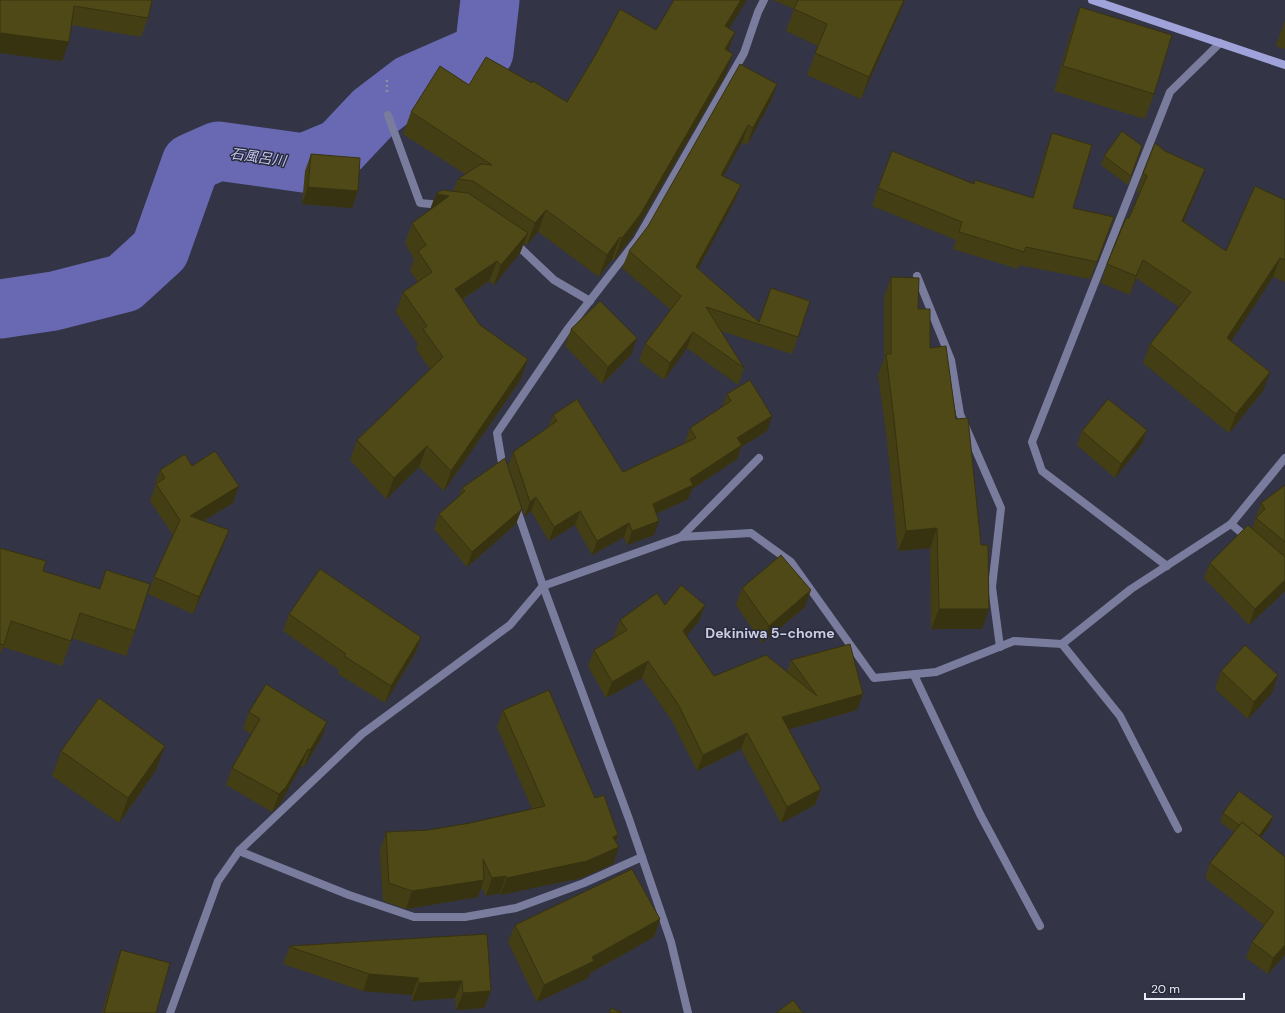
<svg xmlns="http://www.w3.org/2000/svg" width="1285" height="1013" font-family="'DM Sans','Noto Sans JP',sans-serif">
  <rect width="100%" height="100%" fill="#333445"/>
  <g fill="none" stroke-linecap="round" stroke-linejoin="round">
    <polyline stroke="#6869b2" stroke-width="59" points="0,309 54,301 124,283 160,250 191,163 218,151 304,163 340,148 373,113 411,84 484,52 490,0"/>
    <polyline stroke="#8e8f9d" stroke-width="2.5" stroke-dasharray="2 3" stroke-linecap="butt" points="387,80 387,93"/>
    <g stroke="#7a7c9e" stroke-width="8">
      <polyline points="388,115 420,203 441,205"/>
      <polyline points="514,242 554,280 590,301"/>
    </g>
    <g stroke="#7a7c9e" stroke-width="8">
      <polyline points="917,276 951,360 960,414 1001,508 992,587 1000,647"/>
      <polyline points="503,469 497,433 567,330 637,240 744,53 758,12 764,0"/>
      <polyline points="516,507 543,586 629,819 671,942 688,1013"/>
      <polyline points="1231,524 1249,539"/>
      <polyline points="681,537 759,458"/>
      <polyline points="1167,566 1042,471 1032,442 1170,92 1220,43"/>
      <polyline points="1062,644 1120,716 1178,829"/>
      <polyline points="914,675 980,814 1040,926"/>
      <polyline points="239,851 349,895 414,917 465,917 516,908 584,883 642,857"/>
      <polyline points="170,1013 218,881 239,851 362,734 510,625 543,586 681,537 751,533 791,562 874,678 936,672 1014,641 1062,644 1131,589 1231,524 1285,458"/>
    </g>
    <polyline stroke="#a0a3d9" stroke-width="8" points="1092,0 1285,65"/>
  </g>
  <g fill="#443e14">
    <polygon points="0,0 152,0 148,18 141,37 71,25 62,61 0,53"/>
    <polygon points="773,0 905,0 861,99 807,75 818,46 786,31 794,9"/>
    <polygon points="1080,7 1154,94 1145,119 1054,91 1071,32"/>
    <polygon points="1285,20 1285,49 1276,46"/>
    <polygon points="729,28 735,32 728,51 725,76 632,237 614,260 612,259 599,277 538,232 527,245 524,243 520,253 494,285 489,281 462,300 480,325 521,379 444,491 419,467 386,499 350,460 357,440 430,369 416,349 418,344 396,312 403,292 418,282 410,271 414,259 405,243 412,223 430,210 436,194 453,191 458,179 465,174 403,134 411,112 469,85 532,83 567,102 656,30"/>
    <polygon points="777,84 771,101 747,145 742,142 723,176 741,185 734,202 698,269 759,322 771,288 798,337 792,354 721,331 744,368 738,385 687,348 664,380 639,361 645,344 671,310 622,268 629,251"/>
    <polygon points="1052,133 1073,208 1108,234 1090,279 1019,265 1018,269 953,249 956,240 872,206 878,188 973,184 1032,198 1046,150"/>
    <polygon points="1142,146 1128,185 1101,165 1104,156"/>
    <polygon points="311,154 358,191 352,208 302,204 305,171"/>
    <polygon points="1143,173 1198,188 1184,221 1226,251 1285,200 1285,282 1273,277 1231,341 1270,372 1263,391 1229,433 1143,363 1150,344 1179,307 1136,278 1130,295 1101,283 1107,264 1139,194 1137,191"/>
    <polygon points="891,277 918,309 930,348 982,629 931,629 930,548 898,551 887,440 878,375 884,359 884,297"/>
    <polygon points="571,329 631,355 602,384 565,346"/>
    <polygon points="727,394 767,431 741,447 737,459 692,489 688,499 656,514 654,535 627,545 624,537 592,555 575,525 549,541 531,511 525,516 508,466 513,452 548,427 553,415 623,472 685,443 685,442 690,428 722,407"/>
    <polygon points="1147,430 1142,444 1115,478 1077,445 1082,431"/>
    <polygon points="192,466 233,503 203,521 229,530 223,546 193,614 148,594 154,577 173,535 150,501 155,487 154,487 160,470"/>
    <polygon points="1285,485 1285,591 1249,625 1204,578 1210,563 1252,529 1261,503"/>
    <polygon points="462,488 516,524 467,567 434,529 439,514 459,497"/>
    <polygon points="0,548 43,571 99,589 106,570 135,631 126,656 72,638 62,666 3,647 0,655"/>
    <polygon points="742,588 805,607 762,643 736,605"/>
    <polygon points="665,605 705,605 699,621 686,636 714,676 787,672 791,660 857,710 789,729 821,789 815,805 781,823 741,749 697,771 672,721 642,678 606,698 588,666 594,650 615,637 614,636 620,620"/>
    <polygon points="289,614 421,637 415,654 385,703 338,674 339,670 283,631"/>
    <polygon points="1221,671 1278,675 1272,693 1248,719 1215,689"/>
    <polygon points="503,710 595,798 618,835 616,842 613,864 581,878 500,895 500,893 486,896 481,887 478,897 406,909 383,901 380,850 386,832 428,830 470,823 532,809 497,727"/>
    <polygon points="249,712 327,722 321,739 304,767 301,766 280,804 272,812 226,785 232,768 251,734 243,729"/>
    <polygon points="165,746 156,770 119,823 52,776 61,751"/>
    <polygon points="1223,813 1270,825 1261,837 1285,857 1285,955 1268,974 1246,958 1252,942 1264,925 1205,878 1210,863 1234,832 1220,822"/>
    <polygon points="660,919 654,937 590,973 588,978 537,1002 508,942 515,925"/>
    <polygon points="487,934 491,991 484,1008 456,1010 455,998 412,1001 412,995 363,991 283,964 290,946"/>
    <polygon points="121,950 156,1013 102,1013 115,966"/>
  </g>
  <g fill="#373210">
    <polygon points="741,0 747,0 717,48 725,26"/>
    <polygon points="904,0 905,0 861,99 869,77"/>
    <polygon points="735,32 727,54 725,49"/>
    <polygon points="0,33 69,42 62,61 0,53"/>
    <polygon points="733,54 725,76 632,237 614,260 622,238"/>
    <polygon points="777,84 771,101 747,145 753,128"/>
    <polygon points="748,125 742,142 715,192 721,175"/>
    <polygon points="1205,169 1198,188 1176,239 1182,221"/>
    <polygon points="741,185 734,202 690,284 696,267"/>
    <polygon points="308,187 358,191 352,208 302,204"/>
    <polygon points="436,194 449,196 428,215"/>
    <polygon points="546,210 538,232 527,245 535,223"/>
    <polygon points="528,233 520,253 494,285 501,265"/>
    <polygon points="620,237 612,259 599,277 607,255"/>
    <polygon points="1280,258 1273,277 1221,357 1227,338"/>
    <polygon points="1143,260 1136,278 1130,295 1136,276"/>
    <polygon points="497,261 489,281 447,309 455,289"/>
    <polygon points="693,332 687,348 664,380 670,363"/>
    <polygon points="637,338 631,355 602,384 608,367"/>
    <polygon points="528,359 521,379 444,491 451,471"/>
    <polygon points="1270,372 1263,391 1229,433 1236,414"/>
    <polygon points="772,416 767,431 741,447 737,459 692,489 688,499 647,518 653,504 690,479 737,438"/>
    <polygon points="1147,430 1142,444 1115,478 1121,464"/>
    <polygon points="427,446 419,467 386,499 394,478"/>
    <polygon points="239,486 233,503 184,532 190,516"/>
    <polygon points="536,497 531,511 525,516 530,502"/>
    <polygon points="522,509 516,524 467,567 472,552"/>
    <polygon points="580,511 575,525 549,541 554,527"/>
    <polygon points="659,521 654,535 627,545 632,531"/>
    <polygon points="629,523 624,537 592,555 597,541"/>
    <polygon points="937,528 930,548 898,551 906,531"/>
    <polygon points="229,530 223,546 193,614 199,597"/>
    <polygon points="1285,580 1285,591 1249,625 1255,609"/>
    <polygon points="811,590 805,607 762,643 769,626"/>
    <polygon points="705,605 699,621 677,648 683,631"/>
    <polygon points="939,609 989,609 982,629 931,629"/>
    <polygon points="421,637 415,654 385,703 391,686"/>
    <polygon points="648,661 642,678 606,698 612,682"/>
    <polygon points="1278,675 1272,693 1248,719 1254,702"/>
    <polygon points="863,694 857,710 776,733 782,717"/>
    <polygon points="327,722 321,739 304,767 310,750"/>
    <polygon points="747,733 741,749 697,771 703,755"/>
    <polygon points="165,746 156,770 119,823 128,798"/>
    <polygon points="308,749 301,766 280,804 272,812 279,794"/>
    <polygon points="821,789 815,805 781,823 787,807"/>
    <polygon points="1273,816 1270,825 1254,847 1257,838"/>
    <polygon points="618,835 613,849 619,847 613,864 581,878 500,895 507,878"/>
    <polygon points="506,876 500,893 486,896 492,878"/>
    <polygon points="484,880 478,897 406,909 412,891"/>
    <polygon points="660,919 654,937 590,973 588,978 537,1002 544,985"/>
    <polygon points="1285,945 1285,955 1268,974 1273,958"/>
    <polygon points="369,974 418,978 412,995 363,991"/>
    <polygon points="462,981 455,998 412,1001 419,983"/>
    <polygon points="491,991 484,1008 456,1010 463,993"/>
  </g>
  <g fill="#4f4817" stroke="#373210">
    <polygon points="0,0 152,0 148,18 74,6 69,42 0,33"/>
    <polygon points="674,0 741,0 725,26 735,32 725,49 733,54 640,215 622,238 620,237 607,255 546,210 535,223 473,181 458,179 481,164 492,165 411,112 440,66 469,85 486,57 532,83 533,81 567,102 596,54 620,9 656,30"/>
    <polygon points="798,0 904,0 869,77 815,53 827,24 794,9"/>
    <polygon points="1080,7 1172,35 1154,94 1063,66"/>
    <polygon points="740,64 777,84 753,128 748,125 721,175 741,185 696,267 759,322 771,288 810,301 798,337 706,307 744,368 693,332 670,363 645,344 681,296 629,251 648,226"/>
    <polygon points="1122,131 1142,146 1131,176 1104,156"/>
    <polygon points="1052,133 1092,145 1073,208 1114,217 1097,262 1026,247 1024,252 959,232 962,222 878,188 892,151 974,184 975,180 1033,198"/>
    <polygon points="1155,143 1165,151 1205,169 1182,221 1226,251 1255,186 1285,200 1285,260 1280,258 1227,338 1270,372 1236,414 1150,344 1191,292 1143,260 1136,276 1107,264 1126,218 1129,218 1147,176 1143,173"/>
    <polygon points="311,154 360,158 358,191 308,187"/>
    <polygon points="442,190 468,193 528,233 501,265 497,261 455,289 480,325 528,359 451,471 427,446 394,478 357,440 443,357 423,329 427,326 403,292 432,272 418,251 426,245 412,223 449,196 436,194"/>
    <polygon points="891,277 919,278 918,309 930,309 930,348 946,346 956,419 968,418 981,545 988,545 989,609 939,609 937,528 906,531 894,420 886,354 891,354"/>
    <polygon points="600,301 637,338 608,367 571,329"/>
    <polygon points="750,380 772,416 737,438 742,445 690,479 693,485 653,504 659,521 632,531 629,523 597,541 580,511 554,527 536,497 530,502 513,452 557,421 553,415 577,399 623,472 696,438 690,428 731,401 727,394"/>
    <polygon points="1108,399 1147,430 1121,464 1082,431"/>
    <polygon points="215,451 239,486 190,516 229,530 199,597 154,577 180,520 156,484 165,478 160,470 185,454 192,466"/>
    <polygon points="505,458 522,509 472,552 439,514 465,491 462,488"/>
    <polygon points="1285,485 1285,542 1256,518 1265,509 1261,503"/>
    <polygon points="1248,525 1285,557 1285,580 1255,609 1210,563"/>
    <polygon points="0,548 46,561 43,571 100,589 106,570 150,584 135,631 80,613 71,641 11,621 4,645 0,644"/>
    <polygon points="781,555 811,590 769,626 742,588"/>
    <polygon points="320,569 421,637 391,686 344,656 346,654 289,614"/>
    <polygon points="681,585 705,605 683,631 714,676 766,655 817,696 791,660 850,644 863,694 782,717 821,789 787,807 747,733 703,755 678,704 648,661 612,682 594,650 627,630 620,620 657,593 665,605"/>
    <polygon points="1245,645 1278,675 1254,702 1221,671"/>
    <polygon points="266,684 327,722 310,750 308,749 286,787 279,794 232,768 260,719 249,712"/>
    <polygon points="549,690 595,798 604,795 618,835 613,837 619,847 587,861 507,878 506,876 492,878 483,859 484,880 412,891 389,883 386,832 428,830 470,823 545,806 503,710"/>
    <polygon points="99,698 165,746 128,798 61,751"/>
    <polygon points="1239,791 1273,816 1259,836 1242,822 1239,825 1223,813"/>
    <polygon points="1242,822 1285,857 1285,945 1273,958 1252,942 1274,912 1210,863"/>
    <polygon points="632,869 660,919 592,957 594,961 544,985 515,925"/>
    <polygon points="487,934 491,991 463,993 462,981 419,983 418,978 369,974 290,947 290,946"/>
    <polygon points="121,950 170,963 156,1013 104,1013"/>
    <polygon points="793,1000 803,1013 776,1013"/>
    <polygon points="611,1008 622,1013 609,1013"/>
  </g>
  <g text-anchor="middle" dominant-baseline="central" stroke-width="3" stroke-linejoin="round" paint-order="stroke">
    <g font-size="14" font-style="italic" fill="#c3c6ef" stroke="#292a3b">
      <text transform="translate(258 157) rotate(8)">石風呂川</text>
    </g>
    <g font-size="14" font-weight="bold" fill="#cacce2" stroke="#292a3b">
      <text x="770" y="633">Dekiniwa 5-chome</text>
    </g>
  </g>
  <path d="M1145 993v6h99v-6" fill="none" stroke="#eaebf7" stroke-width="2"/>
  <text x="1151" y="993" font-size="12" fill="#eaebf7" stroke="#292a3b" stroke-width="3" paint-order="stroke">20 m</text>
</svg>
